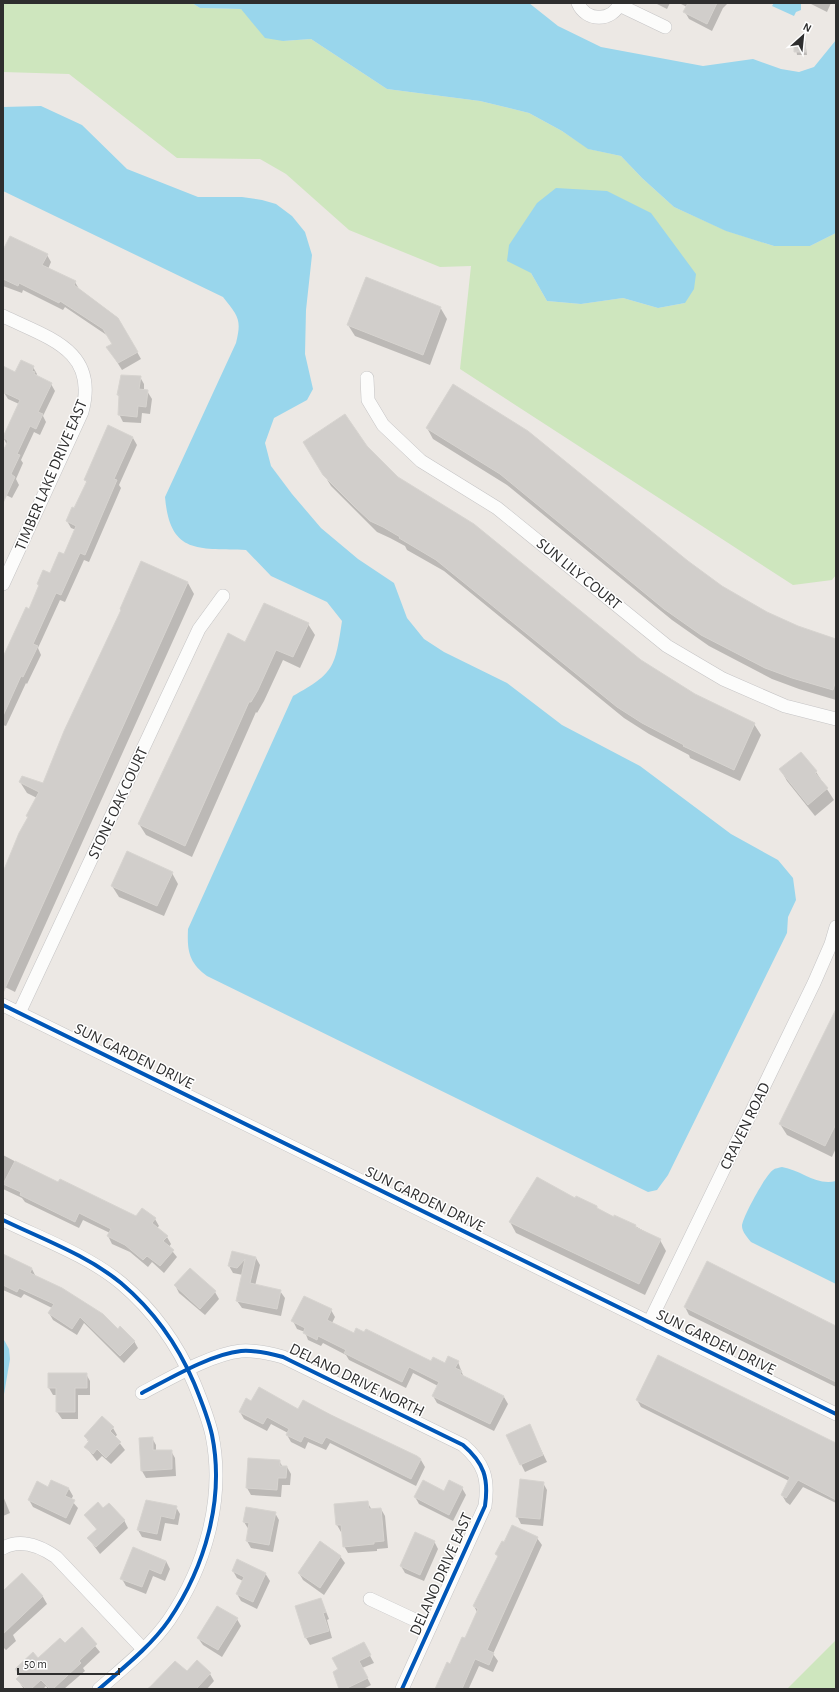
<svg xmlns="http://www.w3.org/2000/svg" width="839" height="1692" font-family="'Alegreya Sans',sans-serif">
  <rect width="100%" height="100%" fill="#ece8e4"/>
  <g fill="#cee6be" fill-rule="evenodd">
    <path d="M3,3H192L200,8L241,9L283,41L311,39L387,89L480,101L529,113L562,131L589,149L621,156L642,178L674,207L727,231L774,246H810L836,233V575L832,580L793,585L460,369L471,266L440,267L349,230L286,174L260,159L177,158L69,74L3,72ZM531,273L685,303L658,308L623,298L581,304L547,301Z"/>
    <polygon points="836,1640 836,1689 787,1689"/>
  </g>
  <g fill="#99d6ec">
    <polygon points="192,3 529,3 558,26 601,47 703,66 753,59 781,69 799,72 814,67 836,40 836,233 810,246 774,246 726,231 674,207 642,178 621,156 588,149 562,131 529,113 480,101 387,89 311,39 283,41 265,38 241,9 200,8"/>
    <polygon points="774,3 801,3 801,10 796,12 794,16 772,6"/>
    <path d="M41,106L82,125L127,169L198,197H242L262,200L276,204L292,216L305,232L312,255L306,310L305,354L313,389L307,400L274,418L265,443L271,466L292,494L321,528L358,559L394,583L407,618L424,639L444,652L507,683L562,725L640,766L731,834L778,860L793,878L796,900L788,917L787,933L668,1175L657,1190L648,1192L207,976C189,963 187,951 188,929L293,696C335,673 335,667 342,621L327,602L271,576L246,550C198,548 170,555 165,497L236,343C242,319 238,316 223,297L3,191V107Z"/>
    <polygon points="556,188 607,191 651,213 696,274 694,289 685,303 658,308 623,298 581,304 547,301 531,273 507,261 509,245 537,203"/>
    <path d="M782,1167C801,1170 816,1186 836,1181V1284L751,1242C748,1238 742,1232 742,1226C742,1218 766,1174 773,1170C775,1168 779,1168 782,1167Z"/>
    <polygon points="3,1338 9,1349 10,1359 3,1400"/>
  </g>
  <g fill="#0003">
    <polygon points="655,3 670,3 667,9"/>
    <polygon points="679,3 728,3 723,8 712,31 689,19 685,12 687,7"/>
    <polygon points="809,3 831,3 827,12"/>
    <polygon points="795,42 805,42 807,55 797,55"/>
    <polygon points="3,252 47,255 51,262 48,269 75,282 79,289 118,318 141,359 122,370 112,354 113,344 108,336 65,307 63,310 23,290 22,293 3,286"/>
    <polygon points="440,307 447,319 430,365 355,336 348,325"/>
    <polygon points="3,367 16,373 33,367 37,374 36,376 51,384 55,391 43,416 46,422 40,435 34,432 21,460 23,463 16,479 19,485 12,498 6,495 3,502 3,454 7,445 4,439 19,404 8,399 3,391"/>
    <polygon points="140,377 144,384 144,391 147,391 152,399 150,414 142,413 141,423 123,422 119,414 120,398 118,395"/>
    <polygon points="427,428 687,562 721,587 767,613 797,627 836,639 836,700 799,689 772,679 709,646 672,620 507,485 433,439"/>
    <polygon points="133,438 137,445 119,485 121,488 89,562 84,560 65,602 60,600 38,648 41,655 27,684 26,683 6,726 3,725 3,659 29,610 40,588 38,584 50,574 64,555 76,530 71,528 67,521 75,510 87,483 85,480"/>
    <polygon points="366,447 398,478 640,661 695,695 754,724 761,735 740,781 690,758 689,755 649,734 624,718 444,571 407,550 405,546 390,538 377,532 331,486 311,453"/>
    <polygon points="142,562 188,583 194,594 15,992 3,986 3,873 37,798 27,793 20,782 43,784 122,611"/>
    <polygon points="308,624 315,635 300,668 283,660 264,701 257,713 256,712 192,857 146,835 139,824 246,643"/>
    <polygon points="781,770 816,772 834,800 815,816 787,781"/>
    <polygon points="172,873 178,884 164,916 119,897 112,886"/>
    <polygon points="836,1015 836,1148 832,1157 787,1135 780,1124"/>
    <polygon points="3,1155 58,1184 136,1217 155,1219 159,1226 157,1228 167,1237 171,1244 169,1247 177,1257 164,1273 152,1262 148,1267 130,1252 112,1244 108,1236 110,1233 83,1220 79,1228 25,1202 22,1198 3,1189"/>
    <polygon points="598,1210 635,1226 660,1240 666,1251 645,1295 516,1233 510,1222"/>
    <polygon points="232,1252 256,1258 260,1265 255,1286 280,1291 285,1298 281,1316 242,1308 237,1301 243,1275 233,1273 229,1266"/>
    <polygon points="3,1255 32,1269 36,1277 134,1341 138,1348 124,1363 84,1323 77,1335 53,1320 49,1313 52,1308 24,1294 21,1298 3,1290"/>
    <polygon points="175,1285 215,1292 219,1299 205,1315 179,1293"/>
    <polygon points="685,1307 836,1327 836,1387 689,1315"/>
    <polygon points="331,1310 335,1317 332,1323 354,1334 432,1363 446,1364 458,1362 464,1378 504,1397 508,1404 494,1431 437,1403 433,1396 438,1386 413,1373 406,1388 349,1360 346,1355 323,1343 321,1346 308,1340 305,1332 297,1329 293,1321"/>
    <polygon points="49,1374 86,1374 90,1381 90,1395 78,1395 78,1419 62,1419 57,1412 57,1395 53,1395 49,1388"/>
    <polygon points="637,1400 836,1443 836,1503 803,1487 790,1505 786,1502 782,1495 789,1481 641,1407"/>
    <polygon points="303,1401 421,1460 425,1467 416,1486 330,1443 326,1450 308,1442 305,1449 291,1442 287,1435 288,1433 271,1424 267,1431 244,1419 240,1412 252,1402 299,1411"/>
    <polygon points="113,1428 117,1435 115,1437 125,1450 111,1464 102,1456 97,1461 86,1447 89,1443 85,1436"/>
    <polygon points="533,1433 547,1462 525,1472 507,1436"/>
    <polygon points="152,1438 156,1445 156,1451 171,1451 175,1458 176,1476 146,1478 142,1471"/>
    <polygon points="279,1461 283,1467 287,1467 291,1474 290,1485 282,1485 281,1497 251,1495 247,1488"/>
    <polygon points="52,1481 69,1489 73,1496 71,1500 78,1508 70,1525 33,1507 29,1500 48,1488"/>
    <polygon points="543,1483 547,1490 543,1526 521,1524 517,1516"/>
    <polygon points="462,1488 466,1495 453,1521 419,1504 415,1497"/>
    <polygon points="3,1496 10,1513 3,1516"/>
    <polygon points="367,1502 372,1510 381,1509 385,1516 388,1548 377,1549 377,1551 348,1553 344,1546 343,1532 341,1532 337,1525 335,1505"/>
    <polygon points="176,1507 180,1514 178,1525 165,1523 161,1541 142,1537 138,1530"/>
    <polygon points="103,1509 124,1520 128,1528 100,1554 88,1538 97,1530 85,1515"/>
    <polygon points="275,1513 279,1520 273,1552 251,1548 247,1541 249,1530 244,1522"/>
    <polygon points="537,1538 542,1545 493,1654 498,1661 493,1672 479,1666 469,1688 471,1689 436,1689 465,1639 477,1612 474,1606 498,1557 497,1554 505,1543"/>
    <polygon points="434,1541 438,1549 424,1581 405,1573 401,1566"/>
    <polygon points="340,1556 345,1563 324,1595 303,1580 299,1573"/>
    <polygon points="166,1561 170,1569 165,1581 153,1576 146,1594 126,1586 122,1579"/>
    <polygon points="233,1571 265,1573 270,1581 257,1609 241,1601 237,1594 243,1581 237,1578"/>
    <polygon points="22,1575 43,1597 47,1604 13,1635 16,1641 6,1650 3,1647 3,1592"/>
    <polygon points="321,1599 329,1619 327,1620 332,1638 310,1645 306,1638 296,1606"/>
    <polygon points="237,1619 241,1626 222,1657 203,1645 198,1638"/>
    <polygon points="81,1629 100,1652 83,1668 85,1671 64,1689 48,1689 46,1686 43,1689 24,1689 17,1679 20,1676 16,1669 38,1660 65,1644"/>
    <polygon points="363,1643 374,1663 362,1668 371,1685 363,1689 340,1689 339,1669"/>
    <polygon points="197,1662 210,1674 214,1681 207,1689 147,1689 152,1685 187,1673"/>
  </g>
  <g fill="#d1cecb" stroke="#d7d4d0">
    <polygon points="688,3 717,3 707,24 683,12"/>
    <polygon points="794,41 805,41 806,52 794,52"/>
    <polygon points="10,236 48,254 42,265 76,281 74,285 118,318 138,352 118,363 106,347 112,344 103,329 60,301 59,303 19,283 18,286 3,279 3,250"/>
    <polygon points="366,277 441,307 423,355 347,325"/>
    <polygon points="21,360 34,366 32,371 35,372 34,374 52,383 38,412 43,414 36,429 30,426 17,454 20,455 11,474 15,477 3,503 3,451 8,441 3,437 20,400 3,392 3,366 15,372"/>
    <polygon points="121,375 141,376 139,389 148,390 146,407 138,406 137,417 118,415 119,395 117,395"/>
    <polygon points="453,384 528,431 688,561 722,586 767,612 798,626 836,639 836,680 833,690 792,678 765,668 701,635 664,609 500,474 426,428"/>
    <polygon points="345,414 367,446 398,477 474,524 641,660 695,694 755,723 734,770 683,746 684,745 642,723 617,707 436,560 399,538 400,537 383,527 370,521 355,507 323,475 303,442"/>
    <polygon points="108,425 133,437 114,479 117,480 85,555 80,553 61,595 56,593 33,644 38,646 23,677 21,676 3,716 3,657 26,607 29,609 39,585 37,584 43,570 50,573 59,552 64,554 76,526 66,521 72,507 74,508 87,481 84,480"/>
    <polygon points="141,561 188,582 3,993 3,872 19,833 28,817 26,816 39,792 19,782 22,776 43,783 64,731 121,610 120,609"/>
    <polygon points="264,603 309,623 293,657 276,650 258,690 251,702 249,702 185,846 138,824 228,633 245,642"/>
    <polygon points="801,752 817,771 815,773 828,788 808,805 779,769"/>
    <polygon points="127,851 173,872 157,906 111,886"/>
    <polygon points="836,1009 836,1124 825,1146 779,1124"/>
    <polygon points="15,1161 58,1182 60,1179 136,1216 142,1208 156,1218 152,1223 168,1236 163,1241 174,1250 160,1266 147,1256 143,1260 125,1245 107,1236 111,1229 79,1213 75,1222 20,1195 21,1192 3,1184"/>
    <polygon points="537,1177 575,1198 576,1196 597,1206 597,1208 614,1217 614,1215 636,1225 635,1227 661,1239 639,1284 509,1222"/>
    <polygon points="232,1251 256,1257 250,1283 281,1290 277,1309 236,1301 245,1259 237,1268 228,1266"/>
    <polygon points="3,1254 32,1268 30,1273 62,1288 103,1314 118,1329 120,1326 135,1341 120,1356 80,1317 72,1329 48,1313 54,1304 19,1288 17,1292 3,1285"/>
    <polygon points="707,1261 836,1326 836,1382 684,1307"/>
    <polygon points="190,1268 216,1291 200,1309 174,1285"/>
    <polygon points="304,1296 332,1309 327,1320 354,1333 356,1328 364,1332 366,1329 431,1361 433,1357 445,1363 448,1356 459,1361 455,1368 462,1371 460,1374 504,1396 490,1424 432,1396 439,1382 409,1367 402,1382 344,1353 346,1350 318,1336 317,1340 303,1333 305,1328 291,1321"/>
    <polygon points="658,1355 836,1443 836,1500 798,1480 786,1498 781,1495 790,1477 636,1400"/>
    <polygon points="48,1373 87,1373 87,1388 75,1388 75,1412 56,1412 56,1388 48,1388"/>
    <polygon points="259,1387 298,1409 303,1400 331,1415 417,1456 421,1459 411,1479 326,1437 322,1444 304,1436 301,1442 286,1435 289,1429 267,1417 263,1424 239,1412 246,1398 251,1401"/>
    <polygon points="102,1416 114,1427 110,1431 121,1442 106,1458 97,1449 93,1454 84,1447 89,1441 84,1436"/>
    <polygon points="530,1424 543,1455 520,1465 506,1435"/>
    <polygon points="153,1437 153,1450 172,1450 172,1469 141,1471 139,1438"/>
    <polygon points="248,1458 280,1460 280,1466 287,1466 286,1478 278,1478 277,1490 246,1488"/>
    <polygon points="520,1479 544,1482 540,1519 516,1517"/>
    <polygon points="51,1480 69,1488 65,1496 75,1500 66,1518 28,1500 37,1481 48,1487"/>
    <polygon points="423,1480 444,1491 449,1480 463,1487 449,1515 414,1497"/>
    <polygon points="146,1500 177,1506 174,1519 161,1516 157,1534 137,1530"/>
    <polygon points="368,1501 369,1509 381,1508 384,1541 374,1542 374,1544 343,1547 341,1525 336,1525 334,1504"/>
    <polygon points="98,1502 103,1508 109,1503 125,1520 96,1547 87,1538 97,1529 84,1515"/>
    <polygon points="246,1507 276,1512 269,1545 246,1541 249,1523 243,1522"/>
    <polygon points="512,1525 538,1537 487,1650 494,1653 489,1665 475,1659 462,1689 435,1689 447,1662 450,1664 462,1637 465,1638 478,1609 473,1606 498,1556 495,1554 502,1541 504,1542"/>
    <polygon points="415,1532 435,1541 420,1575 400,1566"/>
    <polygon points="320,1541 341,1556 320,1588 298,1573"/>
    <polygon points="133,1547 166,1561 161,1574 149,1569 142,1587 120,1579"/>
    <polygon points="237,1559 266,1573 253,1602 236,1594 244,1577 232,1571"/>
    <polygon points="22,1573 43,1596 3,1634 3,1591"/>
    <polygon points="321,1598 326,1612 323,1613 329,1631 305,1638 295,1606"/>
    <polygon points="217,1606 238,1618 218,1650 197,1638"/>
    <polygon points="82,1627 97,1644 79,1661 81,1663 53,1689 50,1689 41,1680 31,1689 26,1689 16,1679 20,1675 15,1669 33,1652 38,1658 60,1638 65,1643"/>
    <polygon points="364,1642 371,1655 359,1661 368,1678 345,1689 339,1689 333,1672 338,1669 332,1658"/>
    <polygon points="197,1660 211,1673 196,1689 148,1689 175,1661 187,1671"/>
  </g>
  <g fill="none" stroke-linecap="round" stroke-linejoin="round">
    <defs>
      <g id="minor">
        <path d="M578,3C586,22 612,22 620,3"/>
        <polyline points="619,5 665,27"/>
        <path d="M3,316C48,338 99,350 82,412L3,584"/>
        <polyline points="367,378 368,400 383,425 421,461 497,508 667,646 723,679 785,706 836,719"/>
        <polyline points="3,1005 836,1414"/>
        <polyline points="19,1013 199,629 223,596"/>
        <path d="M3,1220C42,1239 87,1255 121,1283C154,1311 177,1343 194,1383C201,1400 208,1417 212,1435C225,1499 205,1567 169,1620C151,1646 123,1668 99,1689"/>
        <polyline points="649,1323 814,983 831,944 836,927"/>
        <path d="M142,1393C169,1379 211,1354 241,1351C256,1350 269,1353 283,1357L463,1445C484,1463 489,1478 485,1506L402,1689"/>
        <path d="M3,1548C21,1538 40,1546 56,1557L143,1649"/>
        <polyline points="370,1599 430,1627"/>
      </g>
    </defs>
    <use href="#minor" stroke="#c5c4c5" stroke-width="14"/>
    <use href="#minor" stroke="#fcfcfb" stroke-width="13"/>
    <defs>
      <g id="cycleway">
        <polyline points="3,1005 836,1414"/>
        <path d="M3,1220C42,1239 87,1255 121,1283C154,1311 177,1343 194,1383C201,1400 208,1417 212,1435C225,1499 205,1567 169,1620C151,1646 123,1668 99,1689"/>
        <path d="M142,1393C169,1379 211,1354 241,1351C256,1350 269,1353 283,1357L463,1445C484,1463 489,1478 485,1506L402,1689"/>
      </g>
    </defs>
    <use href="#cycleway" stroke="#fff" stroke-width="6"/>
    <use href="#cycleway" stroke="#0057b8" stroke-width="4"/>
  </g>
  <g text-anchor="middle" dominant-baseline="central" stroke-width="3" stroke-linejoin="round" paint-order="stroke">
    <g font-size="16" fill="#2e2e2e" stroke="#fff">
      <text transform="translate(51 475) rotate(-67)">TIMBER LAKE DRIVE EAST</text>
      <text transform="translate(579 574) rotate(39)">SUN LILY COURT</text>
      <text transform="translate(118 803) rotate(-65)">STONE OAK COURT</text>
      <text transform="translate(134 1056) rotate(26)">SUN GARDEN DRIVE</text>
      <text transform="translate(745 1126) rotate(-64)">CRAVEN ROAD</text>
      <text transform="translate(425 1199) rotate(26)">SUN GARDEN DRIVE</text>
      <text transform="translate(716 1342) rotate(26)">SUN GARDEN DRIVE</text>
      <text transform="translate(357 1380) rotate(26)">DELANO DRIVE NORTH</text>
      <text transform="translate(441 1574) rotate(-66)">DELANO DRIVE EAST</text>
    </g>
  </g>
  <rect width="839" height="1692" fill="none" stroke="#2e2e2e" stroke-width="8"/>
  <g transform="translate(803 36) rotate(27)" stroke="#ffffff" stroke-width="3" paint-order="stroke">
  <path d="M0-3L7 15L0 10L-7 15Z" fill="#2e2e2e"/>
  <text y="-6" font-size="11" font-weight="bold" text-anchor="middle" fill="#2e2e2e">N</text>
  </g>
  <path d="M18 1668v6h101v-6" fill="none" stroke="#2e2e2e" stroke-width="2"/>
  <text x="24" y="1668" font-size="12" fill="#2e2e2e" stroke="#ffffff" stroke-width="3" paint-order="stroke">50 m</text>
</svg>
